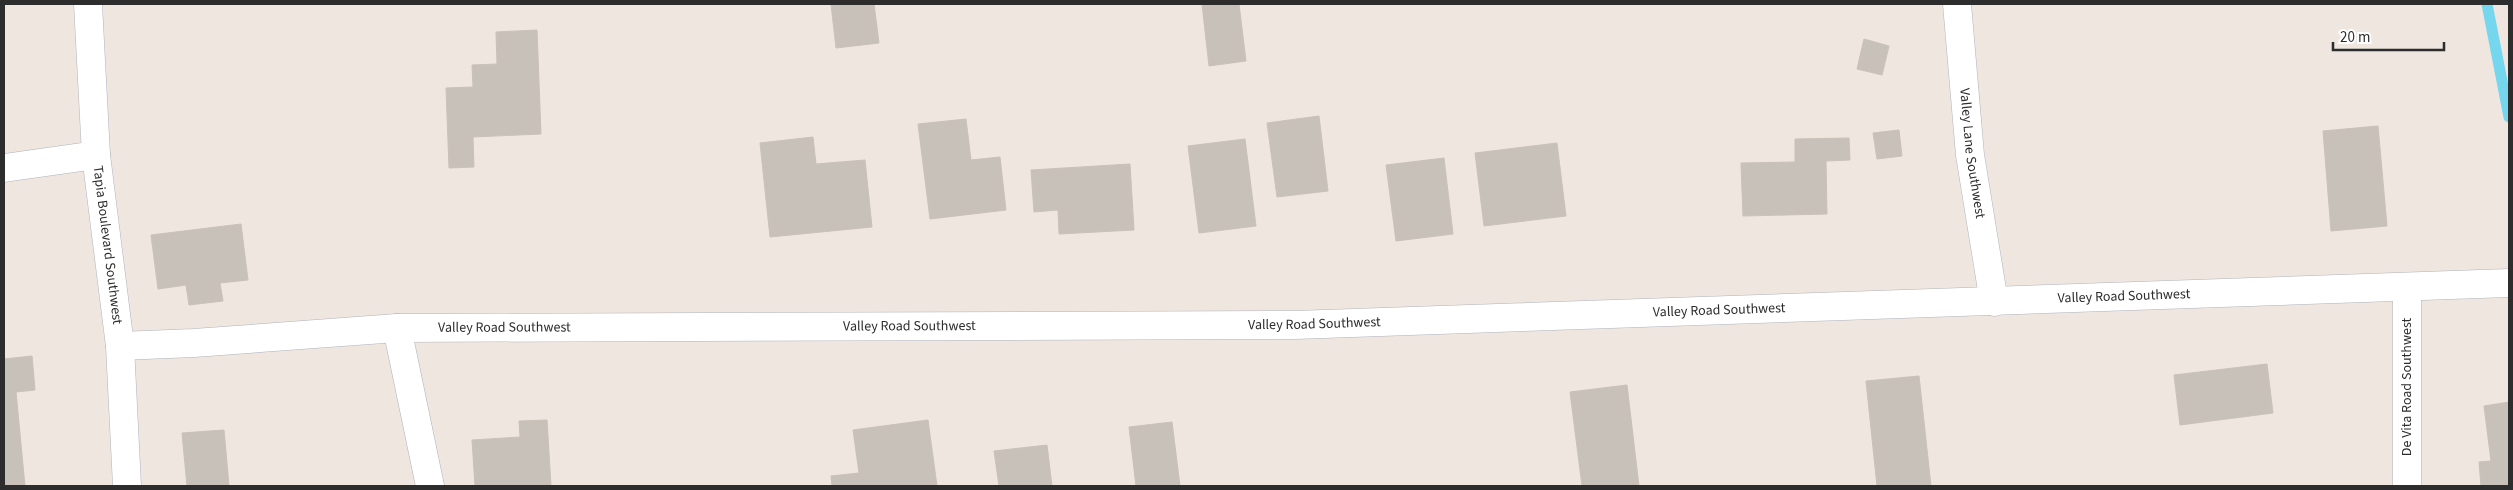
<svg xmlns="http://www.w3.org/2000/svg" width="2513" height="490" font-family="'Source Sans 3',sans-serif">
  <rect width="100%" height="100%" fill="#eee6df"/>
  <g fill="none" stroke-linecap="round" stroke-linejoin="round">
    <polyline stroke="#74d7ee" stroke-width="11" points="2487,4 2509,117"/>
  </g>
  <g fill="#c7c1ba" stroke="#cac2b8">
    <polygon points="831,4 874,4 879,43 836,48"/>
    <polygon points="1202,4 1239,4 1246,61 1209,66"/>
    <polygon points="537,30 541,134 473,137 474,167 449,168 446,88 473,87 472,65 497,64 496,32"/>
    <polygon points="1864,39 1889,46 1882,75 1857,69"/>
    <polygon points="1319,116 1328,191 1277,197 1267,123"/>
    <polygon points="966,119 971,160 1000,157 1006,210 930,219 918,124"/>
    <polygon points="2378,126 2387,226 2331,231 2323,131"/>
    <polygon points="1899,130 1902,156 1877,159 1873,133"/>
    <polygon points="813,137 816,164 865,160 872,227 770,237 760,143"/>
    <polygon points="1849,138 1850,160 1826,161 1827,214 1743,216 1741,163 1795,162 1795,139"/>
    <polygon points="1245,139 1256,226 1199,233 1188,146"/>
    <polygon points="1557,143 1566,216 1484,226 1475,153"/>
    <polygon points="1444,158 1453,234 1396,241 1386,165"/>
    <polygon points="1130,164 1134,230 1059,234 1058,210 1034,212 1031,170"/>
    <polygon points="241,224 248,280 220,283 223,301 189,305 186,285 158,289 151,235"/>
    <polygon points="32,356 35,390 16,392 25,486 4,486 4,359"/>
    <polygon points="2267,364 2273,413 2180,425 2174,375"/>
    <polygon points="1919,376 1931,486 1877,486 1866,381"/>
    <polygon points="1627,385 1639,486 1582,486 1570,392"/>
    <polygon points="2509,402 2509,486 2481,486 2479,462 2491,461 2484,406"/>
    <polygon points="547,420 551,486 475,486 472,440 520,437 519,421"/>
    <polygon points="928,420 937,486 832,486 831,476 859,473 853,430"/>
    <polygon points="1172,422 1180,486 1136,486 1129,427"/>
    <polygon points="224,430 229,486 187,486 182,433"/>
    <polygon points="1047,445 1052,486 999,486 994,451"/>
  </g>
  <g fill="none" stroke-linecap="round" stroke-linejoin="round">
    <defs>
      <g id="minor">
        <path id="s1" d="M88,4L96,155L120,346L127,486"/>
        <path id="s2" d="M1957,4L1970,155L1994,302"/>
        <polyline points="4,168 96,155"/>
        <polyline points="2407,288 2407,486"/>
        <polyline points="397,328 430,486"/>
        <path id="s3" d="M120,346L194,343L397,328L1295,325L2509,283"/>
      </g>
    </defs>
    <use href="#minor" stroke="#afb3bd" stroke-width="29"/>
    <use href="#minor" stroke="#fff" stroke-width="28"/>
  </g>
  <g text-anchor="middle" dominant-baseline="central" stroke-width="5" stroke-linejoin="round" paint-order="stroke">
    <g font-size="14" fill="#2d2d2d" stroke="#fff">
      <text stroke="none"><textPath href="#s2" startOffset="150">Valley Lane Southwest</textPath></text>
      <text stroke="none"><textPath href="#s1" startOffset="242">Tapia Boulevard Southwest</textPath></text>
      <text stroke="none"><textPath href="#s3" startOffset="2005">Valley Road Southwest</textPath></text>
      <text stroke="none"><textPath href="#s3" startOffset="1600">Valley Road Southwest</textPath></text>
      <text stroke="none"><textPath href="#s3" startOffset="1195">Valley Road Southwest</textPath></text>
      <text stroke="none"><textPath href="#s3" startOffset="790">Valley Road Southwest</textPath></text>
      <text stroke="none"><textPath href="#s3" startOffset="385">Valley Road Southwest</textPath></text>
      <text transform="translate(2407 387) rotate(-90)">De Vita Road Southwest</text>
    </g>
  </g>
  <rect width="2513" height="490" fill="none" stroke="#2d2d2d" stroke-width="10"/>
  <path d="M2333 42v8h111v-8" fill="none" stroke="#2d2d2d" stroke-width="2.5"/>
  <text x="2340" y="42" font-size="15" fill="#2d2d2d" stroke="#ffffff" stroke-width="4" paint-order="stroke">20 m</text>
</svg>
